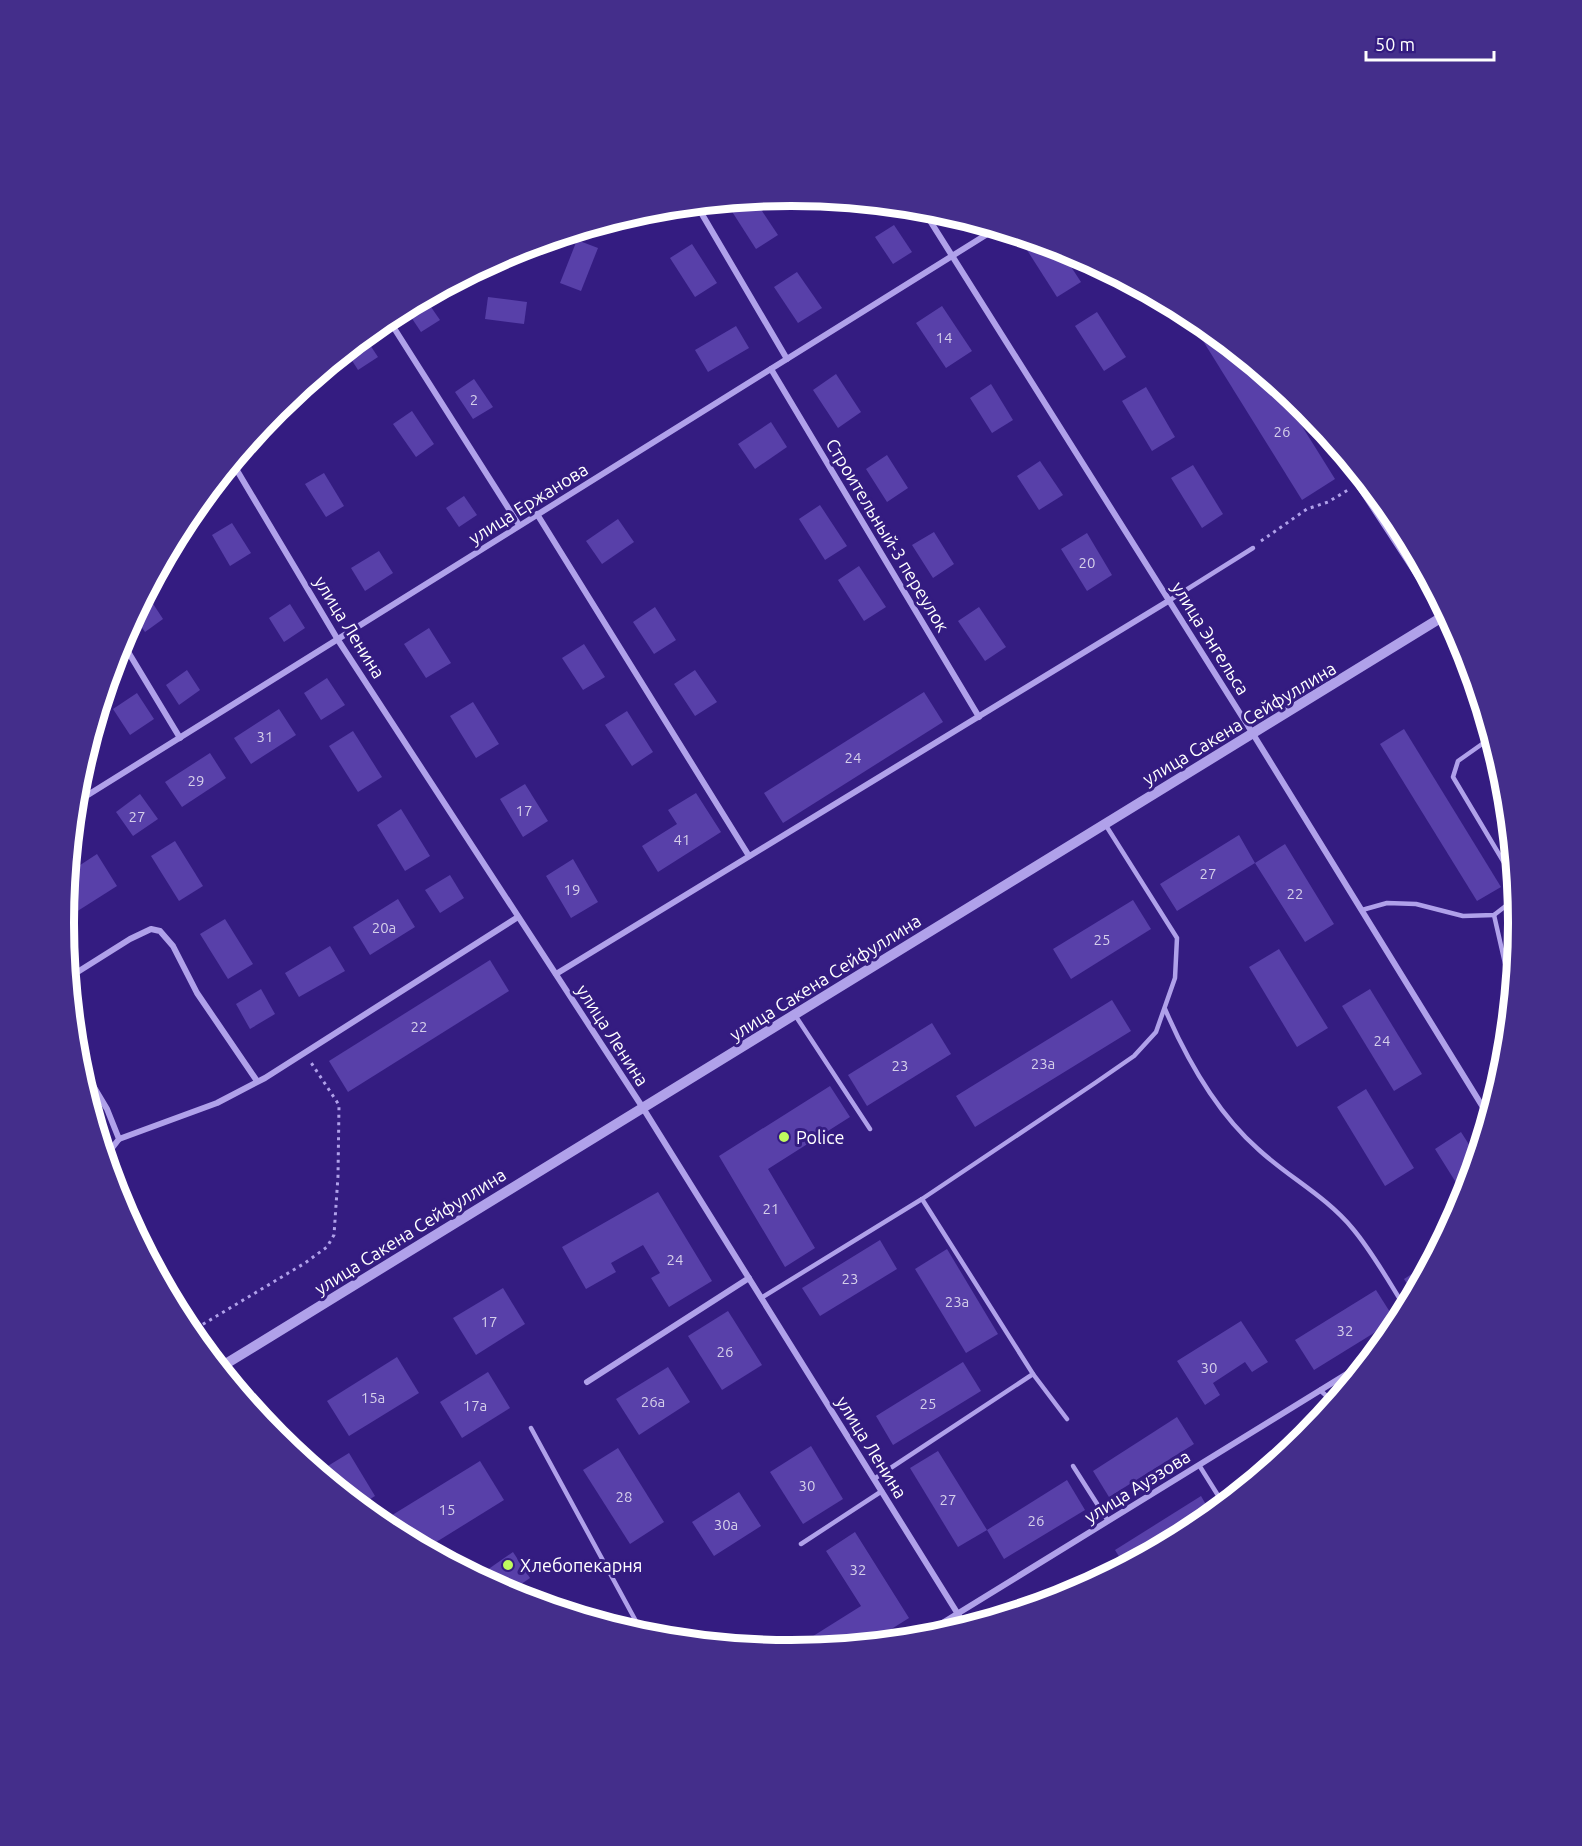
<svg xmlns="http://www.w3.org/2000/svg" width="1582" height="1846" font-family="Ubuntu,sans-serif">
  <rect width="100%" height="100%" fill="#341c81"/>
  <g fill="#5840a9">
    <polygon points="747,199 754,199 778,235 756,249 731,210"/>
    <polygon points="894,225 912,252 893,264 875,237"/>
    <polygon points="577,240 598,248 581,291 560,283"/>
    <polygon points="1040,241 1058,247 1081,282 1057,297 1027,250"/>
    <polygon points="692,244 717,283 695,297 670,258"/>
    <polygon points="797,272 822,308 798,323 774,287"/>
    <polygon points="424,297 440,320 421,332 405,308"/>
    <polygon points="488,297 527,302 524,324 485,319"/>
    <polygon points="942,306 972,351 946,368 916,323"/>
    <polygon points="1097,312 1126,357 1104,371 1075,326"/>
    <polygon points="736,326 749,348 708,372 695,350"/>
    <polygon points="1210,329 1275,383 1335,479 1302,500 1200,336"/>
    <polygon points="364,336 378,357 358,370 346,351"/>
    <polygon points="836,374 861,412 838,428 813,390"/>
    <polygon points="474,379 493,407 473,419 455,392"/>
    <polygon points="991,384 1013,420 992,433 970,398"/>
    <polygon points="1146,387 1175,437 1152,451 1122,401"/>
    <polygon points="281,404 285,410 266,422 276,408"/>
    <polygon points="412,411 434,444 416,457 393,424"/>
    <polygon points="771,422 787,447 755,469 738,444"/>
    <polygon points="887,455 908,488 887,502 866,469"/>
    <polygon points="1040,461 1063,495 1039,510 1017,476"/>
    <polygon points="1193,465 1223,514 1202,528 1171,478"/>
    <polygon points="324,473 344,506 326,517 305,484"/>
    <polygon points="464,496 477,515 459,527 446,508"/>
    <polygon points="820,505 847,546 825,560 799,519"/>
    <polygon points="618,519 634,542 602,564 586,541"/>
    <polygon points="232,523 251,553 230,566 212,535"/>
    <polygon points="934,532 954,564 933,578 912,545"/>
    <polygon points="1087,533 1112,575 1087,591 1061,549"/>
    <polygon points="379,551 393,573 365,591 351,568"/>
    <polygon points="859,566 886,607 864,621 838,580"/>
    <polygon points="146,593 163,619 145,632 134,616"/>
    <polygon points="290,604 305,628 284,642 269,618"/>
    <polygon points="655,607 676,640 654,654 633,622"/>
    <polygon points="979,607 1006,647 985,661 958,621"/>
    <polygon points="429,628 451,663 426,678 404,644"/>
    <polygon points="584,644 605,677 583,690 562,658"/>
    <polygon points="187,670 200,690 179,705 166,685"/>
    <polygon points="695,670 717,702 695,716 674,684"/>
    <polygon points="327,678 345,705 321,720 304,693"/>
    <polygon points="924,692 943,722 783,823 764,793"/>
    <polygon points="137,693 154,719 130,735 113,709"/>
    <polygon points="473,702 499,744 476,758 450,716"/>
    <polygon points="279,709 296,735 251,764 234,738"/>
    <polygon points="627,711 653,752 632,766 605,725"/>
    <polygon points="1404,729 1501,887 1477,901 1380,744"/>
    <polygon points="353,731 382,777 358,792 329,746"/>
    <polygon points="210,753 226,778 182,807 165,782"/>
    <polygon points="525,784 548,821 523,837 500,799"/>
    <polygon points="696,793 721,832 658,872 642,846 677,824 668,810"/>
    <polygon points="140,794 158,819 133,836 116,812"/>
    <polygon points="401,809 430,856 405,871 377,825"/>
    <polygon points="1239,835 1255,863 1285,844 1334,924 1305,942 1255,863 1177,911 1160,884"/>
    <polygon points="175,841 203,886 179,901 151,856"/>
    <polygon points="97,854 117,886 65,919 68,873"/>
    <polygon points="573,859 598,902 571,918 546,876"/>
    <polygon points="450,875 464,898 440,913 425,890"/>
    <polygon points="398,899 415,927 370,955 353,927"/>
    <polygon points="1133,900 1151,929 1071,979 1053,949"/>
    <polygon points="225,919 253,964 228,979 200,934"/>
    <polygon points="330,946 345,971 299,997 285,973"/>
    <polygon points="1279,949 1328,1028 1297,1047 1249,967"/>
    <polygon points="490,960 509,991 348,1092 329,1061"/>
    <polygon points="261,989 275,1014 250,1029 236,1004"/>
    <polygon points="1370,989 1422,1074 1394,1091 1342,1006"/>
    <polygon points="1112,1000 1131,1031 975,1127 956,1096"/>
    <polygon points="932,1023 951,1054 867,1106 848,1075"/>
    <polygon points="830,1086 850,1117 768,1169 815,1248 785,1267 719,1156"/>
    <polygon points="1366,1089 1414,1168 1385,1186 1337,1107"/>
    <polygon points="1461,1132 1477,1157 1465,1197 1435,1149"/>
    <polygon points="658,1192 712,1281 669,1307 651,1278 660,1273 643,1245 611,1263 616,1272 586,1289 562,1247"/>
    <polygon points="880,1240 897,1269 820,1316 802,1288"/>
    <polygon points="947,1249 998,1334 966,1353 915,1269"/>
    <polygon points="1432,1261 1431,1263 1414,1295 1404,1279"/>
    <polygon points="503,1288 525,1324 476,1355 453,1318"/>
    <polygon points="1376,1290 1395,1320 1314,1370 1295,1340"/>
    <polygon points="728,1311 762,1365 722,1390 688,1336"/>
    <polygon points="1241,1321 1268,1362 1252,1372 1245,1362 1213,1383 1220,1395 1205,1405 1177,1361"/>
    <polygon points="397,1357 419,1393 349,1436 327,1401"/>
    <polygon points="963,1362 981,1391 893,1445 876,1416"/>
    <polygon points="668,1367 690,1402 639,1435 616,1399"/>
    <polygon points="488,1372 510,1408 462,1438 440,1402"/>
    <polygon points="1177,1417 1194,1444 1109,1497 1093,1471"/>
    <polygon points="811,1446 843,1499 803,1524 770,1472"/>
    <polygon points="1294,1446 1294,1447 1244,1488 1239,1480"/>
    <polygon points="618,1448 664,1522 630,1544 583,1470"/>
    <polygon points="938,1451 987,1530 958,1547 910,1468"/>
    <polygon points="349,1453 375,1496 359,1506 318,1472"/>
    <polygon points="480,1461 504,1500 425,1549 401,1536 389,1517"/>
    <polygon points="1067,1480 1085,1510 1004,1559 987,1530"/>
    <polygon points="739,1492 761,1526 714,1556 692,1522"/>
    <polygon points="1201,1496 1212,1515 1195,1528 1125,1566 1115,1550"/>
    <polygon points="855,1532 909,1618 869,1643 816,1649 810,1638 861,1606 826,1551"/>
    <polygon points="513,1552 530,1578 508,1593 477,1577"/>
    <polygon points="1079,1576 1085,1587 1069,1596 1029,1608"/>
  </g>
  <g fill="none" stroke-linecap="round" stroke-linejoin="round">
    <g stroke="#b0a1ea" stroke-width="3" stroke-dasharray="3 4.5" stroke-linecap="butt">
      <polyline points="1261,541 1307,509 1328,502 1348,490"/>
      <polyline points="190,1332 305,1263 327,1247 334,1235 338,1176 339,1105 310,1061"/>
    </g>
    <g stroke="#b0a1ea" stroke-width="4.5">
      <polyline points="1170,600 1253,548"/>
      <polyline points="1492,737 1458,761 1453,777 1515,881"/>
      <polyline points="1362,910 1387,903 1416,904 1463,916 1494,915 1516,898"/>
      <polyline points="1494,915 1512,994"/>
      <path d="M1165,1009C1187,1060 1216,1112 1258,1149C1288,1177 1326,1196 1353,1229C1373,1253 1389,1282 1406,1309"/>
      <polyline points="795,1015 870,1129"/>
      <polyline points="922,1199 1033,1374 1067,1419"/>
      <polyline points="761,1298 922,1199 1095,1083 1134,1056 1156,1032 1175,978 1177,938 1105,824"/>
      <polyline points="1320,1390 1334,1403"/>
      <polyline points="531,1428 644,1636"/>
      <polyline points="1199,1465 1224,1505"/>
      <polyline points="1073,1466 1108,1521"/>
      <polyline points="874,1479 1033,1374"/>
      <polyline points="801,1544 882,1491"/>
    </g>
    <g stroke="#b0a1ea" stroke-width="6">
      <polyline points="696,204 787,359"/>
      <polyline points="922,208 1253,734 1489,1117"/>
      <polyline points="519,248 522,254"/>
      <polyline points="387,317 519,525"/>
      <polyline points="771,369 979,717"/>
      <polyline points="1319,425 1444,616"/>
      <polyline points="232,462 338,640 643,1108 966,1627"/>
      <polyline points="537,514 749,856"/>
      <polyline points="121,640 180,738"/>
      <polyline points="75,803 997,228"/>
      <polyline points="556,974 1170,600"/>
      <polyline points="68,978 130,939 151,929 160,931 173,946 197,993 257,1081"/>
      <polyline points="76,1057 107,1109 119,1139 105,1157"/>
      <polyline points="119,1139 217,1103 265,1078 518,917"/>
      <polyline points="587,1382 749,1278"/>
      <polyline points="918,1638 1371,1359"/>
    </g>
    <polyline stroke="#b0a1ea" stroke-width="10" points="219,1368 1447,614"/>
  </g>
  <g fill="#bffa5e" stroke="#341c81" stroke-width="2">
    <circle cx="784" cy="1137" r="6"/>
    <circle cx="508" cy="1565" r="6"/>
  </g>
  <g text-anchor="middle" dominant-baseline="central" stroke-width="6" stroke-linejoin="round" paint-order="stroke">
    <g font-size="15" fill="#d5cfea">
      <text x="944" y="337">14</text>
      <text x="474" y="399">2</text>
      <text x="1282" y="431">26</text>
      <text x="1087" y="562">20</text>
      <text x="265" y="736">31</text>
      <text x="853" y="757">24</text>
      <text x="196" y="780">29</text>
      <text x="524" y="810">17</text>
      <text x="137" y="816">27</text>
      <text x="682" y="839">41</text>
      <text x="1208" y="873">27</text>
      <text x="572" y="889">19</text>
      <text x="1295" y="893">22</text>
      <text x="384" y="927">20а</text>
      <text x="1102" y="939">25</text>
      <text x="419" y="1026">22</text>
      <text x="1382" y="1040">24</text>
      <text x="1043" y="1063">23а</text>
      <text x="900" y="1065">23</text>
      <text x="771" y="1208">21</text>
      <text x="675" y="1259">24</text>
      <text x="850" y="1278">23</text>
      <text x="957" y="1301">23а</text>
      <text x="489" y="1321">17</text>
      <text x="1345" y="1330">32</text>
      <text x="725" y="1351">26</text>
      <text x="1209" y="1367">30</text>
      <text x="373" y="1397">15а</text>
      <text x="653" y="1401">26а</text>
      <text x="928" y="1403">25</text>
      <text x="475" y="1405">17а</text>
      <text x="807" y="1485">30</text>
      <text x="624" y="1496">28</text>
      <text x="948" y="1499">27</text>
      <text x="447" y="1509">15</text>
      <text x="1036" y="1520">26</text>
      <text x="726" y="1524">30а</text>
      <text x="858" y="1569">32</text>
    </g>
    <g font-size="18" fill="#fff" stroke="#341c81">
      <text transform="translate(528 503) rotate(-32)">улица Ержанова</text>
      <text transform="translate(888 535) rotate(59)">Строительный-3 переулок</text>
      <text transform="translate(350 627) rotate(58)">улица Ленина</text>
      <text transform="translate(1211 638) rotate(58)">улица Энгельса</text>
      <text transform="translate(1239 723) rotate(-31)">улица Сакена Сейфуллина</text>
      <text transform="translate(825 977) rotate(-32)">улица Сакена Сейфуллина</text>
      <text transform="translate(613 1035) rotate(57)">улица Ленина</text>
      <text transform="translate(410 1231) rotate(-32)">улица Сакена Сейфуллина</text>
      <text transform="translate(872 1447) rotate(58)">улица Ленина</text>
      <text transform="translate(1137 1486) rotate(-32)">улица Ауэзова</text>
    </g>
    <g font-size="18" fill="#fff" stroke="#341c81" text-anchor="start">
      <text x="796" y="1137">Police</text>
      <text x="520" y="1565">Хлебопекарня</text>
    </g>
  </g>
  <path d="M0 0H1582V1846H0ZM74 923a717 717 0 1 1 1434 0a717 717 0 1 1-1434 0Z" fill="#442e8b" fill-rule="evenodd"/>
  <path fill="none" stroke="#fff" stroke-width="8" d="M74 923a717 717 0 1 1 1434 0a717 717 0 1 1-1434 0Z"/>
  <path d="M1366 51v9h128v-9" fill="none" stroke="#ffffff" stroke-width="3"/>
  <text x="1375" y="51" font-size="18" fill="#ffffff" stroke="#341c81" stroke-width="4.5" paint-order="stroke">50 m</text>
</svg>
